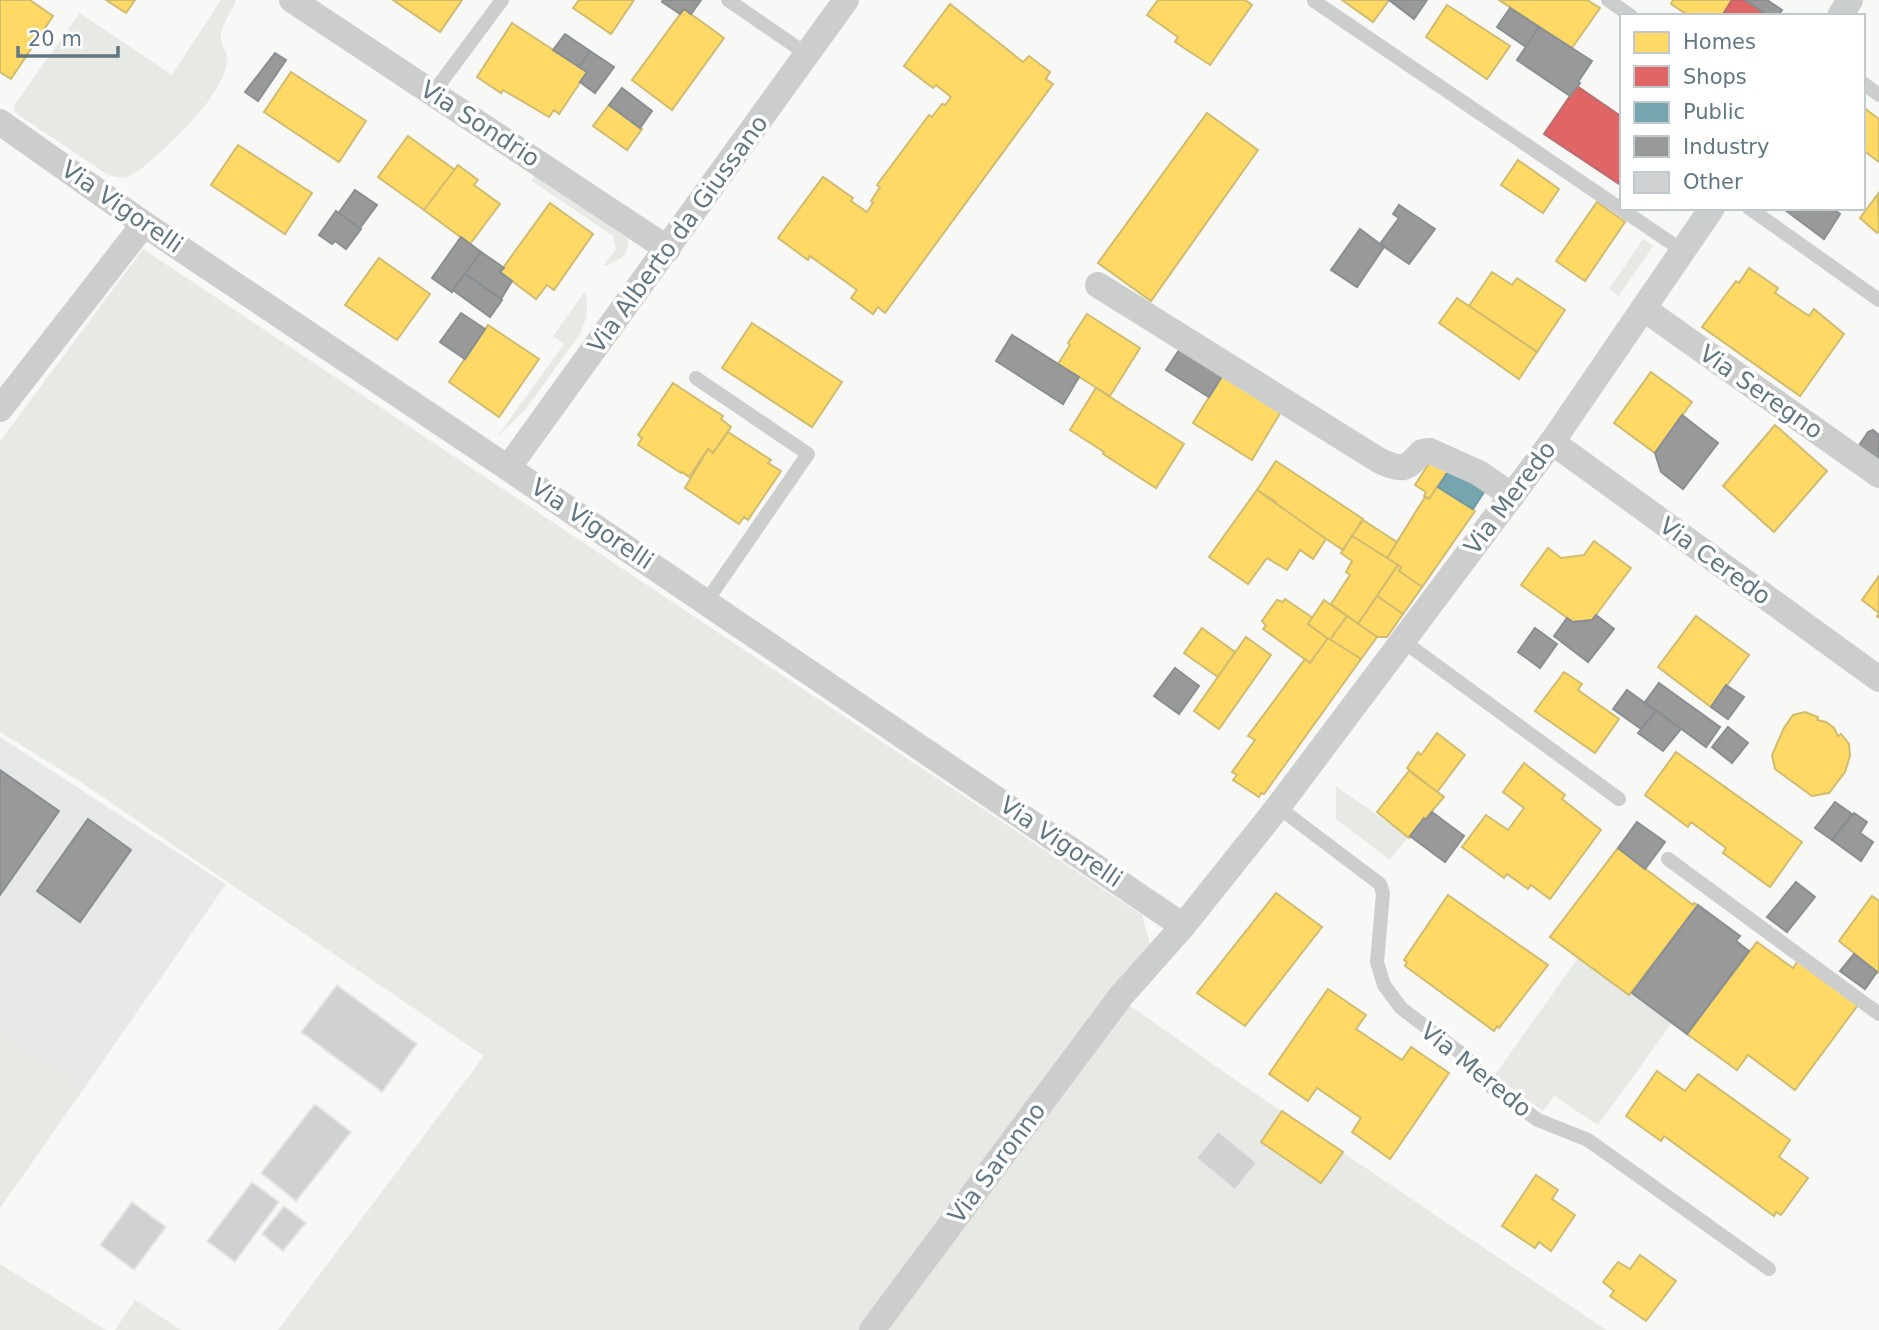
<svg xmlns="http://www.w3.org/2000/svg" width="1879" height="1330" font-family="'DejaVu Sans',sans-serif">
  <rect width="100%" height="100%" fill="#f8f8f7"/>
  <polygon fill="#e7e9e9" points="0,737 226,884 85,1087 0,1034"/>
  <g fill="#e7eae4">
    <path d="M221,0H236C232,12 219,27 221,40C222,52 232,52 225,70C222,81 214,93 207,103C196,118 145,171 129,176C122,179 115,177 108,175L14,112L15,104L80,13L172,75Z"/>
    <path d="M535,176L623,235L628,239C630,255 617,263 603,266L616,249L613,236L532,181Z"/>
    <polygon points="1643,239 1653,246 1619,296 1609,289"/>
    <polygon points="143,249 1142,915 1150,944 1112,993 1247,1088 1606,1330 278,1330 484,1056 82,783 0,732 0,441"/>
    <path d="M585,291C589,309 587,321 578,337L526,409L497,437L564,344L553,336Z"/>
    <polygon points="1336,786 1408,837 1390,860 1336,819"/>
    <polygon points="1578,958 1629,995 1632,993 1672,1023 1598,1125 1554,1096 1543,1111 1494,1076"/>
    <polygon points="0,1034 85,1087 0,1208"/>
    <polygon points="0,1264 106,1330 0,1330"/>
    <polygon points="135,1300 181,1330 115,1330"/>
  </g>
  <g fill="#ffd966" stroke="#d0bc6f" stroke-width="2">
    <polygon points="0,0 30,0 53,16 11,79 0,72"/>
    <polygon points="106,0 135,0 126,13"/>
    <polygon points="393,0 462,0 440,32"/>
    <polygon points="579,0 634,0 611,34 573,8"/>
    <polygon points="1158,0 1245,0 1252,5 1210,65 1175,42 1178,37 1147,15"/>
    <polygon points="1342,0 1389,0 1373,22"/>
    <polygon points="1499,0 1587,0 1600,8 1572,48"/>
    <polygon points="1673,0 1732,0 1722,16 1689,16 1671,4"/>
    <polygon points="950,4 1023,62 1029,56 1050,72 1046,79 1053,84 885,313 878,307 873,314 851,298 857,290 810,256 808,260 778,238 823,177 853,198 851,201 867,212 873,203 871,201 880,187 877,185 929,115 932,117 942,104 945,105 951,97 936,85 933,88 904,66"/>
    <polygon points="1447,5 1510,46 1487,79 1426,37"/>
    <polygon points="684,9 724,38 672,110 632,80"/>
    <polygon points="512,23 587,72 559,114 554,110 549,117 503,90 501,93 477,77"/>
    <polygon points="291,72 366,121 339,162 264,112"/>
    <polygon points="609,105 642,129 627,150 593,126"/>
    <polygon points="1863,107 1879,119 1879,162 1863,150"/>
    <polygon points="1207,113 1258,150 1151,301 1098,263"/>
    <polygon points="408,136 455,170 424,210 378,177"/>
    <polygon points="238,145 312,193 285,234 211,185"/>
    <polygon points="1518,160 1559,189 1543,213 1501,185"/>
    <polygon points="458,165 478,180 474,185 500,204 470,244 424,210"/>
    <polygon points="1878,194 1879,231 1877,233 1860,218"/>
    <polygon points="1597,202 1625,222 1585,281 1556,261"/>
    <polygon points="550,203 593,234 554,290 547,285 536,299 500,272"/>
    <polygon points="379,258 430,294 397,340 345,305"/>
    <polygon points="1749,268 1778,288 1775,293 1809,316 1814,309 1844,334 1800,396 1702,327 1736,281 1739,283"/>
    <polygon points="1492,272 1512,285 1517,278 1565,310 1537,352 1469,306"/>
    <polygon points="1457,298 1537,352 1519,379 1439,323"/>
    <polygon points="1087,314 1140,348 1110,396 1058,364 1070,345 1068,343"/>
    <polygon points="752,323 842,382 812,427 722,368"/>
    <polygon points="488,325 539,359 499,417 449,382"/>
    <polygon points="1651,372 1692,402 1655,453 1614,423"/>
    <polygon points="1224,373 1282,410 1252,460 1193,423"/>
    <polygon points="673,383 723,416 721,419 731,427 713,453 708,449 689,477 682,472 681,473 638,445 642,438 638,435"/>
    <polygon points="1096,388 1184,444 1156,488 1103,454 1104,452 1070,430"/>
    <polygon points="1775,425 1827,471 1774,532 1723,486"/>
    <polygon points="728,432 771,460 768,463 781,471 748,520 744,517 739,524 685,488 708,449 713,453"/>
    <polygon points="1434,456 1451,467 1429,499 1424,496 1426,492 1415,485"/>
    <polygon points="1276,461 1363,519 1343,550 1287,513 1275,504 1276,502 1257,490"/>
    <polygon points="1437,487 1475,511 1422,587 1399,571 1401,567 1387,558 1425,497 1429,499"/>
    <polygon points="1257,490 1326,539 1313,559 1300,550 1287,570 1267,558 1248,584 1209,557"/>
    <polygon points="1363,520 1397,542 1387,558 1352,536"/>
    <polygon points="1352,536 1398,565 1358,624 1331,604 1350,575 1346,572 1352,561 1341,553"/>
    <polygon points="1594,541 1631,568 1592,620 1573,622 1521,585 1548,548 1561,558 1584,555"/>
    <polygon points="1398,565 1401,567 1399,571 1422,587 1403,614 1377,596"/>
    <polygon points="1879,576 1879,618 1877,616 1879,613 1862,600"/>
    <polygon points="1377,596 1403,614 1387,637 1377,637 1358,624"/>
    <polygon points="1285,599 1313,618 1308,624 1328,638 1310,663 1263,629 1266,626 1262,621 1277,600 1283,602"/>
    <polygon points="1324,600 1347,616 1330,640 1308,624"/>
    <polygon points="1347,616 1377,637 1361,659 1330,640"/>
    <polygon points="1696,616 1749,655 1711,707 1658,667"/>
    <polygon points="1202,628 1235,652 1218,677 1184,653"/>
    <polygon points="1246,637 1271,655 1219,729 1194,711"/>
    <polygon points="1328,638 1361,659 1264,794 1261,793 1259,797 1233,780 1237,775 1232,772 1255,740 1248,736 1305,659 1310,663"/>
    <polygon points="1564,672 1582,684 1578,690 1619,719 1595,753 1535,711"/>
    <polygon points="1805,712 1818,717 1817,720 1826,722 1834,728 1838,736 1841,734 1849,744 1850,756 1845,772 1829,793 1812,796 1775,769 1772,755 1784,728 1793,715"/>
    <polygon points="1437,733 1465,755 1437,792 1407,768 1418,752 1421,755"/>
    <polygon points="1676,752 1802,842 1770,887 1723,853 1726,848 1691,822 1688,827 1645,795"/>
    <polygon points="1524,763 1565,795 1562,799 1601,830 1550,899 1531,885 1528,889 1507,874 1504,878 1462,847 1486,815 1508,830 1524,808 1503,792"/>
    <polygon points="1409,771 1444,797 1409,838 1377,812"/>
    <polygon points="1618,848 1693,905 1694,903 1698,905 1629,995 1550,937"/>
    <polygon points="1276,893 1322,927 1245,1026 1197,993"/>
    <polygon points="1448,895 1548,965 1499,1028 1497,1026 1494,1031 1405,966 1407,962 1404,960"/>
    <polygon points="1872,896 1879,901 1879,973 1839,941"/>
    <polygon points="1757,942 1793,968 1798,961 1858,1005 1795,1090 1748,1055 1737,1070 1687,1034"/>
    <polygon points="1328,989 1366,1015 1356,1029 1402,1060 1411,1047 1449,1073 1390,1159 1352,1132 1361,1118 1317,1088 1308,1101 1269,1074"/>
    <polygon points="1657,1071 1685,1091 1698,1074 1790,1140 1779,1157 1808,1178 1781,1215 1776,1212 1774,1216 1664,1136 1661,1141 1626,1116"/>
    <polygon points="1282,1111 1343,1152 1321,1183 1261,1142"/>
    <polygon points="1536,1175 1558,1190 1552,1199 1575,1215 1551,1251 1539,1242 1535,1248 1502,1226"/>
    <polygon points="1640,1255 1676,1281 1646,1321 1610,1296 1614,1291 1603,1282 1618,1262 1630,1269"/>
  </g>
  <g fill="#e06666" stroke="#ba6b6f" stroke-width="2">
    <polygon points="1732,0 1745,0 1766,14 1764,16 1722,16"/>
    <polygon points="1577,86 1622,117 1622,186 1544,134"/>
  </g>
  <polygon fill="#76a5af" stroke="#7097a2" stroke-width="2" points="1451,467 1486,489 1473,509 1438,487"/>
  <g fill="#999" stroke="#888f92" stroke-width="2">
    <polygon points="663,0 701,0 691,14 684,9 680,14 662,2"/>
    <polygon points="1389,0 1427,0 1414,19"/>
    <polygon points="1745,0 1767,0 1782,10 1778,16 1764,16 1766,14"/>
    <polygon points="1510,8 1539,27 1526,47 1497,27"/>
    <polygon points="1539,27 1592,61 1578,82 1580,83 1570,96 1517,60"/>
    <polygon points="565,34 590,51 579,67 553,50"/>
    <polygon points="590,51 614,67 595,93 580,82 587,72 579,67"/>
    <polygon points="275,53 286,60 258,101 245,92"/>
    <polygon points="622,88 652,111 640,128 609,105"/>
    <polygon points="355,190 377,205 360,228 338,214"/>
    <polygon points="1399,205 1435,229 1409,264 1380,244 1399,218 1393,214"/>
    <polygon points="1787,208 1832,208 1840,214 1824,239 1785,210"/>
    <polygon points="336,211 361,229 346,249 335,241 332,244 319,235"/>
    <polygon points="1360,229 1384,247 1357,287 1331,270"/>
    <polygon points="461,237 481,252 452,292 432,278"/>
    <polygon points="481,252 504,268 500,272 512,281 501,299 465,274"/>
    <polygon points="465,274 502,300 490,317 453,290"/>
    <polygon points="461,313 485,329 465,359 440,342"/>
    <polygon points="1012,335 1079,377 1063,404 996,361"/>
    <polygon points="1181,347 1224,373 1209,397 1166,370"/>
    <polygon points="1682,415 1718,443 1683,489 1661,472 1655,453"/>
    <polygon points="1873,430 1879,435 1879,466 1856,450 1868,432"/>
    <polygon points="1596,615 1614,629 1588,662 1554,636 1567,618 1573,622 1592,620"/>
    <polygon points="1535,628 1557,644 1540,668 1518,652"/>
    <polygon points="1175,668 1199,686 1179,714 1154,696"/>
    <polygon points="1659,683 1720,727 1706,747 1645,702"/>
    <polygon points="1726,685 1744,697 1728,719 1711,707"/>
    <polygon points="1627,690 1656,711 1641,729 1613,709"/>
    <polygon points="1656,711 1681,729 1663,751 1638,733"/>
    <polygon points="1728,727 1748,743 1732,763 1712,747"/>
    <polygon points="0,770 59,811 0,895"/>
    <polygon points="1835,802 1852,814 1832,840 1815,828"/>
    <polygon points="1432,812 1464,836 1445,862 1410,836 1424,818 1426,820"/>
    <polygon points="1854,813 1867,822 1860,833 1873,842 1861,861 1832,840"/>
    <polygon points="88,819 131,850 80,922 37,891"/>
    <polygon points="1637,822 1665,842 1645,869 1618,848"/>
    <polygon points="1796,882 1815,897 1787,932 1767,917"/>
    <polygon points="1698,905 1740,936 1736,941 1749,951 1687,1034 1632,993"/>
    <polygon points="1854,954 1877,972 1865,989 1840,971"/>
  </g>
  <g fill="#cfd1d2" stroke="#e7e7e6" stroke-width="2">
    <polygon points="337,985 417,1044 382,1092 301,1032"/>
    <polygon points="315,1104 351,1132 296,1201 261,1173"/>
    <polygon points="1218,1131 1257,1163 1235,1190 1196,1158"/>
    <polygon points="252,1182 279,1202 235,1262 207,1241"/>
    <polygon points="132,1202 166,1227 134,1270 100,1245"/>
    <polygon points="284,1206 306,1223 283,1251 262,1234"/>
  </g>
  <g fill="none" stroke-linecap="round" stroke-linejoin="round">
    <g stroke="#cccece" stroke-width="14">
      <polyline points="728,0 808,55"/>
      <polyline points="1608,0 1631,16"/>
      <polyline points="1314,1 1683,251"/>
      <polyline points="1863,83 1879,95"/>
      <polyline points="433,93 502,0"/>
      <polyline points="1749,208 1879,300"/>
      <polyline points="696,378 808,454 706,602"/>
      <polyline points="1403,641 1619,799"/>
      <polyline points="1278,807 1380,884 1383,893 1377,962 1384,985 1401,1008 1466,1057 1491,1087 1538,1120 1588,1140 1769,1269"/>
      <polyline points="1668,859 1879,1014"/>
    </g>
    <g stroke="#cccece" stroke-width="26">
      <polyline points="292,0 668,249"/>
      <polyline points="1840,16 1850,0"/>
      <polyline points="0,122 144,224 508,468 1183,926"/>
      <path d="M1098,285L1380,461C1404,471 1405,470 1422,452L1430,451L1479,473L1512,496"/>
      <polyline points="1644,309 1879,475"/>
      <polyline points="0,409 144,224"/>
      <polyline points="1552,442 1879,679"/>
      <polyline points="508,468 846,0"/>
      <polyline points="872,1330 1121,996 1183,926 1278,807 1552,442 1712,208"/>
    </g>
  </g>
  <g text-anchor="middle" dominant-baseline="central" stroke-width="7" stroke-linejoin="round" paint-order="stroke">
    <g font-size="24" fill="#617783" stroke="#fff">
      <text transform="translate(480 124) rotate(33)">Via Sondrio</text>
      <text transform="translate(122 207) rotate(35)">Via Vigorelli</text>
      <text transform="translate(678 234) rotate(-54)">Via Alberto da Giussano</text>
      <text transform="translate(1761 392) rotate(35)">Via Seregno</text>
      <text transform="translate(1510 498) rotate(-53)">Via Meredo</text>
      <text transform="translate(592 524) rotate(34)">Via Vigorelli</text>
      <text transform="translate(1715 561) rotate(36)">Via Ceredo</text>
      <text transform="translate(1061 842) rotate(34)">Via Vigorelli</text>
      <text transform="translate(1476 1070) rotate(39)">Via Meredo</text>
      <text transform="translate(997 1163) rotate(-53)">Via Saronno</text>
    </g>
  </g>
  <rect x="1620" y="14" width="245" height="196" fill="#ffffff" stroke="#c0c9cd" stroke-width="2"/>
  <rect x="1634" y="32" width="35" height="21" fill="#ffd966" stroke="#c0c9cd" stroke-width="2"/>
  <text x="1683" y="49" font-size="21" fill="#617783">Homes</text>
  <rect x="1634" y="66" width="35" height="21" fill="#e06666" stroke="#c0c9cd" stroke-width="2"/>
  <text x="1683" y="84" font-size="21" fill="#617783">Shops</text>
  <rect x="1634" y="102" width="35" height="21" fill="#76a5af" stroke="#c0c9cd" stroke-width="2"/>
  <text x="1683" y="119" font-size="21" fill="#617783">Public</text>
  <rect x="1634" y="136" width="35" height="21" fill="#999999" stroke="#c0c9cd" stroke-width="2"/>
  <text x="1683" y="154" font-size="21" fill="#617783">Industry</text>
  <rect x="1634" y="172" width="35" height="21" fill="#cfd1d2" stroke="#c0c9cd" stroke-width="2"/>
  <text x="1683" y="189" font-size="21" fill="#617783">Other</text>
  <path d="M18 46v10h100v-10" fill="none" stroke="#617783" stroke-width="3.5"/>
  <text x="28" y="46" font-size="21" fill="#617783" stroke="#ffffff" stroke-width="5" paint-order="stroke">20 m</text>
</svg>
